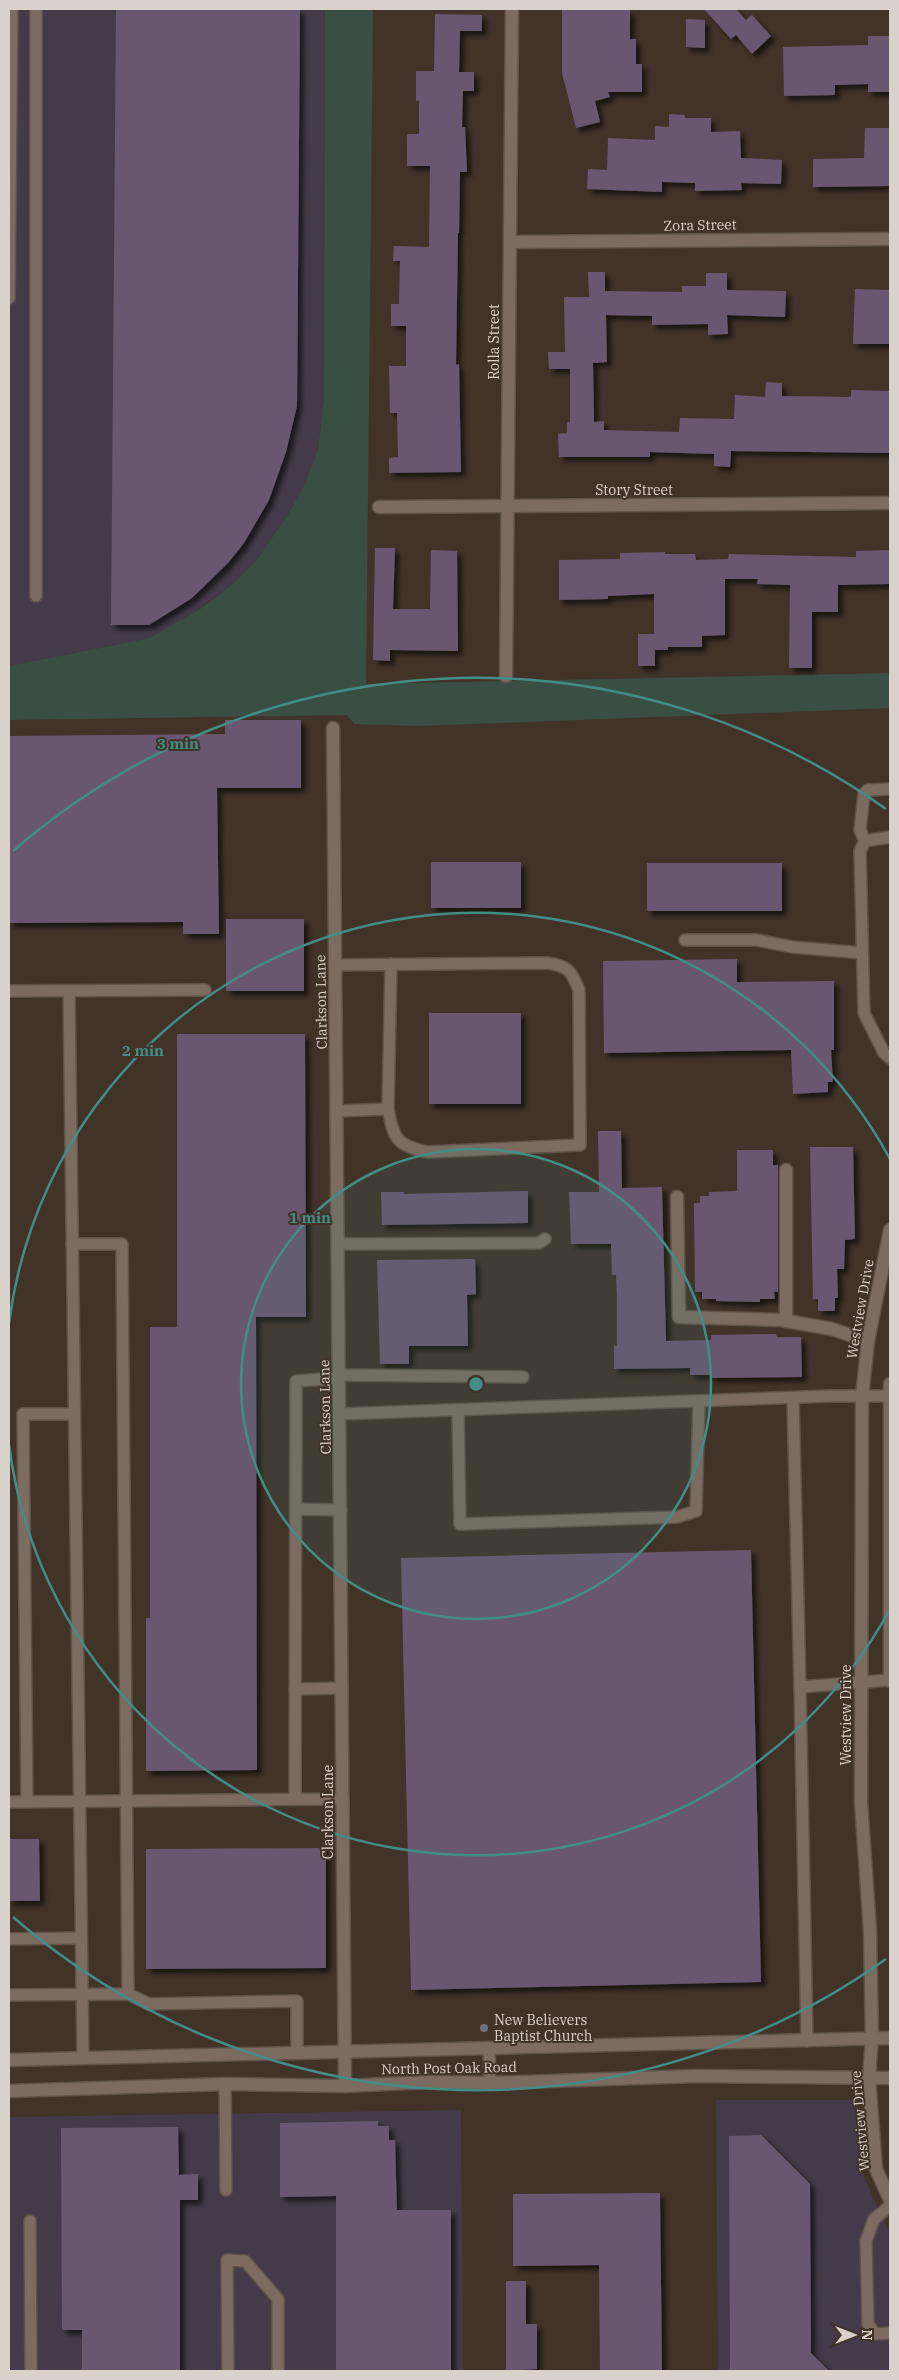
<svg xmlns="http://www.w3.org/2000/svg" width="899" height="2380" font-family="'IBM Plex Serif',serif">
  <defs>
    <filter id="shadow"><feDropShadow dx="4.5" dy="4.5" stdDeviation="2.5" flood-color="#0009"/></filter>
  </defs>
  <rect width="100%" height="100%" fill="#423329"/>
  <g fill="#453a49">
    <polygon points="9,9 325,9 324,399 318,449 306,481 288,515 255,562 227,589 175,625 150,638 9,666"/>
    <polygon points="716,2100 855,2100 862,2173 890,2234 890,2371 718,2371"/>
    <polygon points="461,2110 463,2371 9,2371 9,2117"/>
  </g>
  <polygon fill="#3a4f44" points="325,9 373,9 366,684 890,673 890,708 420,726 354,724 347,715 9,720 9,666 150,638 200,609 227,589 255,562 288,515 306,481 318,449 324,399"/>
  <g fill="#69576f" filter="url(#shadow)">
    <polygon points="116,9 300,9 297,406 286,452 269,500 244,543 228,563 192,598 149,625 111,625"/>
    <polygon points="704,9 736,9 746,20 752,15 771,36 752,54 736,35 731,39"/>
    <polygon points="562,10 630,10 630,39 636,39 636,64 642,64 642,92 608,92 610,97 595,101 600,122 576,128 562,73"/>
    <polygon points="435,14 482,15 482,31 460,31 459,72 474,72 474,91 463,91 462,127 465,127 467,172 460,172 459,233 458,233 456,365 459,364 461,472 389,473 389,458 398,457 397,413 390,413 389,366 406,366 406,326 391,326 391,304 399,304 400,261 393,261 394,246 429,247 430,166 407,166 407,134 419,134 419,101 416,101 416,71 434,71"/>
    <polygon points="686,19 705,20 705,48 686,47"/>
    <polygon points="868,36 890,36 890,92 868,92 868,84 835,85 835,95 784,96 783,47 868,45"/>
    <polygon points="669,114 685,115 685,118 711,118 711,132 740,131 741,158 782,160 781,184 741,183 742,190 695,191 695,183 662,182 662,192 587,189 588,169 607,170 608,138 655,140 655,126 669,127"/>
    <polygon points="865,128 890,128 890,186 813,187 813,159 864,158"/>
    <polygon points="588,272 605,272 605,291 682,292 682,286 706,286 706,273 727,273 727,290 786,291 785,317 727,315 728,334 708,335 708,324 652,325 652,316 606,315 607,362 593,363 594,422 604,421 604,430 679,432 680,418 734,419 735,395 765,397 766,382 782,383 782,396 851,397 851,390 890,391 890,453 731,451 730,467 714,466 714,454 650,452 650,457 559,457 558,434 567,433 567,422 570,422 570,369 549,369 548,352 565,352 564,297 589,297"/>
    <polygon points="855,289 890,290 890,344 853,344"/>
    <polygon points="375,548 395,548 393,609 430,609 431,550 457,551 458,651 390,650 390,661 373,660"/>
    <polygon points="890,550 890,584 838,585 838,612 812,612 812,668 789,668 790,585 757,584 758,579 725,579 725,635 702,636 702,647 668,647 668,650 655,650 655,666 638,666 638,634 654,634 654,594 608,596 608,599 559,600 559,560 620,559 620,553 665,552 665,554 695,554 696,560 728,559 729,554 856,557 856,551"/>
    <polygon points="225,720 301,720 301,788 217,788 219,934 183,934 183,922 9,923 9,736 225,734"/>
    <rect x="431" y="862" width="90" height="46"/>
    <rect x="647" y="863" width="135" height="48"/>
    <rect x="226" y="919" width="78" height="72"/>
    <polygon points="737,959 737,982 834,981 834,1050 831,1050 833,1082 828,1082 828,1092 793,1094 791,1050 604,1053 603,961"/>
    <rect x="429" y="1013" width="92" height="91"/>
    <polygon points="177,1034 305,1034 306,1317 256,1317 257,1770 146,1771 146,1618 150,1618 150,1327 177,1327"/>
    <polygon points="598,1131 621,1131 622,1188 662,1187 666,1341 711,1340 711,1335 776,1334 777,1337 801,1337 802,1377 712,1378 711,1375 690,1375 690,1368 614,1369 614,1346 617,1346 617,1298 616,1275 612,1275 611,1244 571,1244 569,1192 599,1192"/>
    <polygon points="810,1147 853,1147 855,1239 845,1240 844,1269 837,1269 838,1298 835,1298 835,1311 818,1311 818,1299 813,1299"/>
    <polygon points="737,1150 773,1150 773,1165 778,1165 778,1292 774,1292 775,1299 760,1299 760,1302 716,1301 716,1299 702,1299 702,1292 695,1292 694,1203 700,1203 700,1196 709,1196 709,1192 737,1191"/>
    <polygon points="528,1191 528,1223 382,1225 381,1192 404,1192 404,1194"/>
    <polygon points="475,1259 476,1294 467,1295 468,1346 409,1346 409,1364 380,1364 377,1260"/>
    <polygon points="751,1550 761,1982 411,1990 401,1558"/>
    <polygon points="9,1839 39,1839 40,1901 9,1901"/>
    <polygon points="326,1848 326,1968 146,1969 146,1849"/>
    <polygon points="378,2121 378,2126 389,2126 389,2140 395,2140 397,2210 451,2210 451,2371 336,2371 336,2196 280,2197 280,2123"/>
    <polygon points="178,2127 179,2175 198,2174 198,2200 180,2200 180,2371 82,2371 82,2330 62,2330 61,2128"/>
    <polygon points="761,2135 810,2184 811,2353 829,2371 730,2371 729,2136"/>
    <polygon points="660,2193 662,2371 600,2371 599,2265 513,2266 513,2194"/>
    <polygon points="506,2281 526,2281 526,2324 537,2324 537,2369 506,2371"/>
  </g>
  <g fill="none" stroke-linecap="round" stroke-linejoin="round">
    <defs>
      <g id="lane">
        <polyline points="9,298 12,9"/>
        <polyline points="36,596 36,9"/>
        <polyline points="890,837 865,841 860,851 864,1013 884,1053 890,1058"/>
        <polyline points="865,841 860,830 864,794 868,790 890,789"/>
        <polyline points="685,940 757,940 792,947 862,953"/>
        <path d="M335,965L547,963C568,966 571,970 579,990L580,1145L427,1152C396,1145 394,1139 388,1109L391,964"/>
        <polyline points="9,991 205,990"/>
        <polyline points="69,991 83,2058"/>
        <polyline points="337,1111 388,1109"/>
        <polyline points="72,1244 122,1244 128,1994"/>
        <polyline points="338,1244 539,1243 545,1239"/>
        <polyline points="339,1375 523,1377"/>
        <polyline points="793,1398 800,1687 890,1680"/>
        <polyline points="458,1410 460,1524 677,1517 696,1511 699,1402"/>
        <polyline points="340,1414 829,1396 890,1396"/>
        <polyline points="296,1509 341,1510"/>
        <polyline points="800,1687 807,2041"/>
        <polyline points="295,1689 342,1688"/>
        <polyline points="295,1799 296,1381 339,1378"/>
        <polyline points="27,1801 23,1414 74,1414"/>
        <polyline points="9,1802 343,1799"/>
        <polyline points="9,1939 81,1938"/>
        <polyline points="9,1995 128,1994 149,2004 297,2001 297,2053"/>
        <polyline points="489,2048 490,2083"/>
        <polyline points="225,2084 226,2190"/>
        <polyline points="890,2206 874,2219 866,2241 868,2324 875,2334 890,2333"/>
        <polyline points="30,2221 31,2371"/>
        <polyline points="228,2371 227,2260 245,2261 278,2299 278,2371"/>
      </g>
      <g id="street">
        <polyline points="510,242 890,239"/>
        <polyline points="379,507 890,503"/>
        <polyline points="506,676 512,9"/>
        <polyline points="333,728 345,2086"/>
        <polyline points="677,1197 679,1317 781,1320 832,1329 868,1341"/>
        <polyline points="786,1321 786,1170"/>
        <polyline points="869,2078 876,2169 890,2200"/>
      </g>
      <g id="secondary">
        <polyline points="890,1384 890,1681"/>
        <polyline points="9,2060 890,2038"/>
        <polyline points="869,2078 872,2038 870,1931 861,1802 862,1396 868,1341 890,1230"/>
        <polyline points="9,2091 225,2084 345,2086 429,2082 490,2083 696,2076 890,2078"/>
      </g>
    </defs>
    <use href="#lane" stroke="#5e5249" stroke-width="14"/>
    <use href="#street" stroke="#5e5249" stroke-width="15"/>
    <use href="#secondary" stroke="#5e5249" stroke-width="15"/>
    <use href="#lane" stroke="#7c6b60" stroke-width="11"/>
    <use href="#street" stroke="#7c6b60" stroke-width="12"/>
    <use href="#secondary" stroke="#7c6b60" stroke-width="12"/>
  </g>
  <circle cx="476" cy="1384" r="235" fill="#428d85" fill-opacity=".12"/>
  <g fill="none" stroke="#428d85" stroke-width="2.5">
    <circle cx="476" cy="1384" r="235"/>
    <path d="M890 1609A471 471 0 0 1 9 1445M9 1323A471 471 0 0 1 890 1159"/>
    <path d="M886 1959A706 706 0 0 1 13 1917M13 851A706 706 0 0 1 886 809"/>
  </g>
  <circle fill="#6b7280" stroke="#423329" stroke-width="2" cx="484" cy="2028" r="5"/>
  <g text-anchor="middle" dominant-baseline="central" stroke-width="4" stroke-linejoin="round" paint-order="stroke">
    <g font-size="14" fill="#dbd1cb" stroke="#423329">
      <text transform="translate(700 225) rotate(-1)">Zora Street</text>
      <text transform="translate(494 342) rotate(-90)">Rolla Street</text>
      <text x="634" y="490">Story Street</text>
      <text transform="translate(321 1002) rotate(-91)">Clarkson Lane</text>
      <text transform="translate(860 1309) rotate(-80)">Westview Drive</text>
      <text transform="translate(325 1407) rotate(-91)">Clarkson Lane</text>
      <text transform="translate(846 1715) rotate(-90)">Westview Drive</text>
      <text transform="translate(328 1812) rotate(-90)">Clarkson Lane</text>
      <text transform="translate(449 2068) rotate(-1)">North Post Oak Road</text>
      <text transform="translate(860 2121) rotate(-95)">Westview Drive</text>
    </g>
    <g font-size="14" fill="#dbd1cb" stroke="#423329" text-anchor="start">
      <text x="494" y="2020">New Believers<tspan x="494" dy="16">Baptist Church</tspan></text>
    </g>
  </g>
  <circle cx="476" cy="1384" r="8" fill="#428d85" stroke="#423329" stroke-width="2.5"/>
  <g font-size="15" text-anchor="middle" font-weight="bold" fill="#428d85" stroke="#423329" stroke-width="4" stroke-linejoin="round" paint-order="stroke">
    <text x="178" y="749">3 min</text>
    <text x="143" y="1056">2 min</text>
    <text x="310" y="1223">1 min</text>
  </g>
  <rect width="899" height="2380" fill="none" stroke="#dbd1cb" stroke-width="20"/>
  <g transform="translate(854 2335) rotate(90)" stroke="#423329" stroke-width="4" paint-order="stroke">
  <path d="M0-4L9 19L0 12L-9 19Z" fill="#dbd1cb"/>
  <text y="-8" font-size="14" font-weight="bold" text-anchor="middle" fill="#dbd1cb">N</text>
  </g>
</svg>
